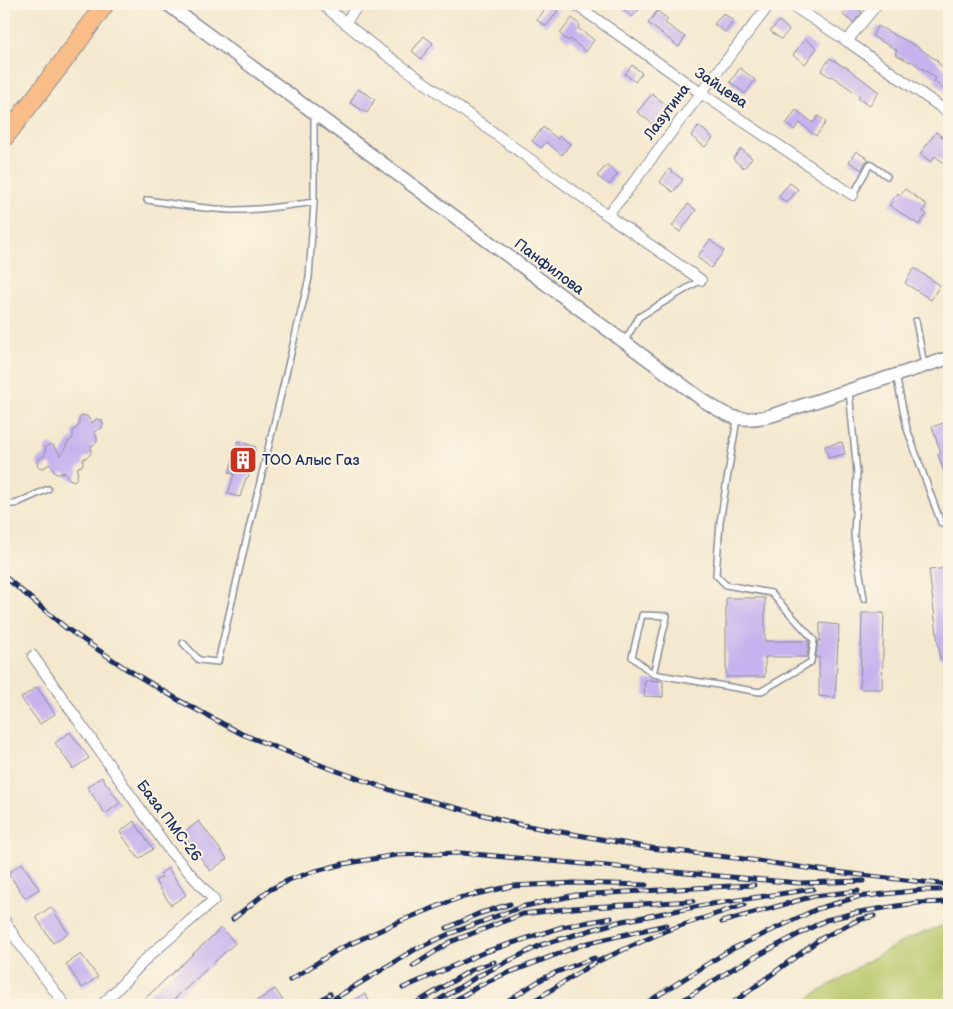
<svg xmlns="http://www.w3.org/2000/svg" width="953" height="1009" font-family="'Balsamiq Sans',sans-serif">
  <rect width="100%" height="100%" fill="#fcf5e5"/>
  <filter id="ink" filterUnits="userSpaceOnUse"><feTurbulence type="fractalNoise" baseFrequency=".02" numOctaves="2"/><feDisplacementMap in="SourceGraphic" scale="10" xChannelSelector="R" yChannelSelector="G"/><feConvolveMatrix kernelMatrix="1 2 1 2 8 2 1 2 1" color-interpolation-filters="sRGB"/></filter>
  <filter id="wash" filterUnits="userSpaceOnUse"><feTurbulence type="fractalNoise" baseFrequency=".0096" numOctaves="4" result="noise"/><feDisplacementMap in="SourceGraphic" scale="20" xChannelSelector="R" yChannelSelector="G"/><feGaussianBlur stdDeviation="1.12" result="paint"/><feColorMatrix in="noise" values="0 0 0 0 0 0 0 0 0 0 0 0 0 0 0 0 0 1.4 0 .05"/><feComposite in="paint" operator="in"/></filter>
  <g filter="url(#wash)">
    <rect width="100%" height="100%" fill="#f4e8ce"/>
    <polygon fill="#b7c669" stroke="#697a64" points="949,923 949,1005 798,1005 866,962 907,939"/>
    <g id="blocks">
      <g fill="#c6b2ee">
        <polygon points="549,4 558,11 546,26 537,20"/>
        <polygon points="616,4 644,4 632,17"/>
        <polygon points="851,4 862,12 853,23 843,15"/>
        <polygon points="657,11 668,19 665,23 685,37 679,47 648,23"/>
        <polygon points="723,13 734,21 725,32 714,24"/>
        <polygon points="572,18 580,25 578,28 594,40 586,52 570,39 568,41 560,34"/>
        <polygon points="779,21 789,30 781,39 770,31"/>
        <polygon points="878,26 916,46 938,61 937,62 949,73 949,94 934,81 936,78 911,61 910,62 895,54 897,50 872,36"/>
        <polygon points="424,36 433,43 421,59 412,51"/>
        <polygon points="805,39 817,48 805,64 793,55"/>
        <polygon points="830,58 844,67 845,66 879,92 869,106 858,98 860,96 832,76 831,77 821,71"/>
        <polygon points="632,65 642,73 635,82 625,74"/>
        <polygon points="740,68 755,80 745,94 730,82"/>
        <polygon points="358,89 375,99 367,113 350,103"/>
        <polygon points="652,94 668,106 653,124 637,112"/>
        <polygon points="796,110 813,123 818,116 826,122 816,136 800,123 794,130 786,124"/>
        <polygon points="699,126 713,138 705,147 691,136"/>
        <polygon points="543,127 558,139 560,136 570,144 562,155 546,142 541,148 532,141"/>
        <polygon points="936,132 949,142 949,167 935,156 931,162 920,154"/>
        <polygon points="741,149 752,158 744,168 733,159"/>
        <polygon points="856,151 870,160 866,161 862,170 849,162"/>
        <polygon points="607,165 618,174 609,185 597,176"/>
        <polygon points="669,169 683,180 673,192 660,182"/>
        <polygon points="790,183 798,189 787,203 778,196"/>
        <polygon points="905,189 927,205 923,211 927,214 919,225 889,205 898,193 900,195"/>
        <polygon points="688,204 696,210 680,232 672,226"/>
        <polygon points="710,240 724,251 711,268 697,257"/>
        <polygon points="914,268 940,285 931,300 905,283"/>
        <polygon points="82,415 87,416 92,423 96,419 102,420 103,425 102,428 94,432 97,438 97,441 96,443 91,446 91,453 89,456 83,459 83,463 82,466 78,467 77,477 76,479 74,481 69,479 64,472 60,474 57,474 55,473 50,464 43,468 38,467 37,462 38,460 45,455 45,448 48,445 53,445 61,456 68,442 73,438 73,431 79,425 79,419"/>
        <polygon points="949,421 949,482 948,482 938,455 941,453 932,427"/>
        <polygon points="238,441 256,447 248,478 246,478 240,497 228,494 234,474 229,473"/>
        <polygon points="842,442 845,454 828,458 825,446"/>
        <polygon points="949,568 949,658 940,659 929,570"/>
        <polygon points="726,598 765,598 765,641 809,641 807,657 765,657 765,677 726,677"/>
        <polygon points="862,613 884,613 882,689 860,689"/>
        <polygon points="820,623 839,625 835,698 819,696 819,657 816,657 818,641 820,641"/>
        <polygon points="645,680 663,681 663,697 644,696"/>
        <polygon points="37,687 55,714 40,724 21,698"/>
        <polygon points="70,732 89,758 73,769 55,743"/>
        <polygon points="102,777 120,803 105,814 87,787"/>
        <polygon points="134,821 153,849 139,859 120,832"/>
        <polygon points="199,821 227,859 210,871 183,833"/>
        <polygon points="22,863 39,889 25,898 8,873"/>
        <polygon points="168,868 186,895 171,905 155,881 162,877 160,874"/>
        <polygon points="51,907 68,933 53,943 36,917"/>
        <polygon points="221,928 235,943 168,1005 138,1005"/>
        <polygon points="81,954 98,977 82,988 66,964"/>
        <polygon points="275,989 286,1005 250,1005"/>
        <polygon points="365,994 372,1005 347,1005"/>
      </g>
    </g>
  </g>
  <g filter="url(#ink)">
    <use href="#blocks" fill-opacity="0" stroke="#888c96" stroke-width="1"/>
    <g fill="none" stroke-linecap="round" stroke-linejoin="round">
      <defs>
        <g id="service">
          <polyline points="853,195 870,164 887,176"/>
          <path d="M147,200C176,204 207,210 236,210C262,210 288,206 314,202"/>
          <polyline points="916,321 924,365"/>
          <polyline points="624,342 639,317 701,280"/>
          <polyline points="896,375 907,429 941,523"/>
          <polyline points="849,391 857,473 854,536 864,599"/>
          <polyline points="4,504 15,504 48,489"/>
          <polyline points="183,643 199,660 218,662 249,528 309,278 314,202 314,115"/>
          <polyline points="653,674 667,616 642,615 632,657 653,674 760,692 811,662 814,640 771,593 726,585 716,575 720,522 737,419"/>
        </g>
        <g id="minor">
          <polyline points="322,4 370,43 607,215 701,280"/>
          <polyline points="575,4 701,93 853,195"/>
          <polyline points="790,4 847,41 949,113"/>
          <polyline points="345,23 359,4"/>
          <polyline points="847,41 877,4"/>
          <polyline points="607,215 624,195 701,93 770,4"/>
          <polyline points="33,656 169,850 214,900 148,957 102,1005"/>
          <polyline points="4,920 16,939 65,1005"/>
        </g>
        <path id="tertiary" d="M167,4L688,389C700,398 725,417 739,418C749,420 760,418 770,416L949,358"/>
        <polyline id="trunk" points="4,138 72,50 105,4"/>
      </defs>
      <use href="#service" stroke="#888c96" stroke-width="8"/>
      <use href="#minor" stroke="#888c96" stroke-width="12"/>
      <use href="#tertiary" stroke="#888c96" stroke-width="15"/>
      <use href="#trunk" stroke="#888c96" stroke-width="20"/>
      <use href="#service" stroke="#fff" stroke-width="5"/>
      <use href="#minor" stroke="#fff" stroke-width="10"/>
      <use href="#tertiary" stroke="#fff" stroke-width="12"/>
      <use href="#trunk" stroke="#f8bd89" stroke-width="18"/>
      <defs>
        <g id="rail">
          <polyline points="4,576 66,628 125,668 182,702 242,734 323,766 399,793 522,825 651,848 744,859 827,871 949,885"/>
          <polyline points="910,905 916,903 949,902"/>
          <polyline points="233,919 269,890 289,880 312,872 343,864 396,855 461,853 799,883 864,881"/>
          <polyline points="722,922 814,896 858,891"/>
          <polyline points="447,928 478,914 510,904"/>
          <polyline points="413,966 450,942 523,914 573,908 693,901"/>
          <polyline points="290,980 339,949 403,920 459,898 512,886 574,883 646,885"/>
          <polyline points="403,988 485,952 562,927 611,918"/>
          <polyline points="313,1005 330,994"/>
          <polyline points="324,1005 414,950 449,934 521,907 576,895 711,887 754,885"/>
          <polyline points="413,1005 473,969 494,962"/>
          <polyline points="431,1005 478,976 541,945 618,922 705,905 813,889"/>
          <polyline points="447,1005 479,986 500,976 584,944 666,925"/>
          <polyline points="501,1005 542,979 557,972 594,958"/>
          <polyline points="527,1005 594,963 665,931 734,908 744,905"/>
          <polyline points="643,1005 728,951 817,909 857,897 922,890 940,890"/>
          <polyline points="675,1005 734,968 826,920 859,912 916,903"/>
          <polyline points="730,1005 820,939 858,920 874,916"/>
        </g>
      </defs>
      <use href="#rail" stroke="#1b2f5e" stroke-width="5"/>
      <use href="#rail" stroke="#fcf5e5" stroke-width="3" stroke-dasharray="9" stroke-linecap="butt"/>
    </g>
  </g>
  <defs>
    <symbol id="building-square" viewBox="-11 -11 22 22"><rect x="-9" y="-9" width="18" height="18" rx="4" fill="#c8321e" stroke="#fcf5e5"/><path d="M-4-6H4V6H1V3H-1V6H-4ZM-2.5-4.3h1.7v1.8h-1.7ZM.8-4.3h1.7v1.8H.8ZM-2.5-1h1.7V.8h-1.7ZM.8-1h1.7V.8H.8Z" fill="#fff"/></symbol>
  </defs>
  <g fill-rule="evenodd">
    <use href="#building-square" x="227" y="444" width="32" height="32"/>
  </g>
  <g text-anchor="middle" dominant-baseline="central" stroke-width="4" stroke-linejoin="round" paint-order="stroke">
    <g font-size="15" fill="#1b2f5e" stroke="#fcf5e5">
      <text transform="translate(721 88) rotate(34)">Зайцева</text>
      <text transform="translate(667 112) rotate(-53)">Лазутина</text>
      <text transform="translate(549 267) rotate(37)">Панфилова</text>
      <text transform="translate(169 821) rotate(53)">База ПМС-26</text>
    </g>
    <g font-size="15" fill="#1b2f5e" stroke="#fcf5e5" text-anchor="start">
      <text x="262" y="460">ТОО Алыс Газ</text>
    </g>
  </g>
  <rect width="953" height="1009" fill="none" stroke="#fcf5e5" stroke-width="20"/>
</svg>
